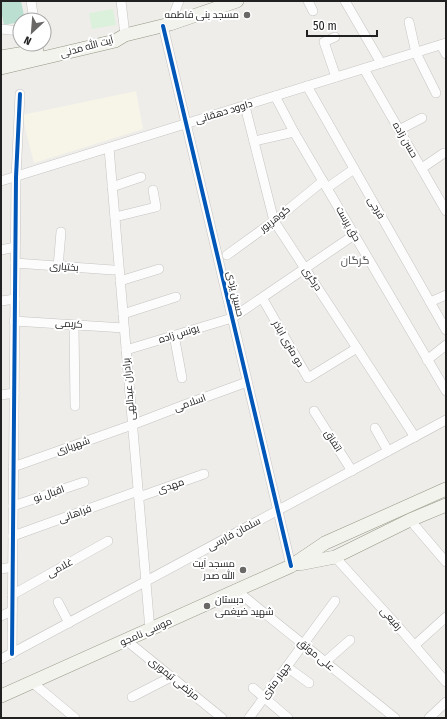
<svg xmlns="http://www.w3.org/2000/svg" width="447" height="719" font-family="'Fira Sans Condensed',Cairo,sans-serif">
  <rect width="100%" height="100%" fill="#efedea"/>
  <polygon fill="#f6f5e8" points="136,91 143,129 34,163 22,115"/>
  <polygon fill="#dcf1dc" points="113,9 116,25 92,29 89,13"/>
  <polygon fill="#bbe0d2" points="1,1 21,1 25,20 20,20 20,22 4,25 1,10"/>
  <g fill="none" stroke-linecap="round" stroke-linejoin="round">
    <defs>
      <g id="street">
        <polyline points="31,1 34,20"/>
        <polyline points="121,1 125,35"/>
        <polyline points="308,1 313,11"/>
        <polyline points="345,1 381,63"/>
        <polyline points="409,22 416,53 436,93"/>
        <polyline points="170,24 179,1"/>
        <polyline points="163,26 291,566"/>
        <polyline points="1,29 20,31"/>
        <polyline points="335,37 324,42 336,77"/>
        <polyline points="441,45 446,54"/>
        <polyline points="364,69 446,211"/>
        <polyline points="307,86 446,330"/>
        <polyline points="275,96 294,132 446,391"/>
        <polyline points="245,106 274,221 415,437"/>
        <polyline points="399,130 422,118"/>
        <polyline points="254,141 294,132"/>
        <polyline points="109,148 150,630"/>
        <polyline points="422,168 444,153"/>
        <polyline points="1,181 446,43"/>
        <polyline points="112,187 141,177"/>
        <polyline points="327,188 354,169"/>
        <polyline points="115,217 156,207 153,190"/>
        <polyline points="1,250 15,247"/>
        <polyline points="227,255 274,221 323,181"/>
        <polyline points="15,263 113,270"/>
        <polyline points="58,267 61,232"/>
        <polyline points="120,281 159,269"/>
        <polyline points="263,297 354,235"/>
        <polyline points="1,301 15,299"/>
        <polyline points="264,301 308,378 357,348"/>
        <polyline points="430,302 446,295"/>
        <polyline points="123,314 176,297"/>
        <polyline points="14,321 124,328"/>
        <polyline points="74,325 75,406"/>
        <polyline points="174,335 182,378"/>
        <polyline points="126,350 232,318 260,299"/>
        <polyline points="427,360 446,345"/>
        <polyline points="1,395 14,393"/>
        <polyline points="314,411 352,471"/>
        <polyline points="375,428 388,451"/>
        <polyline points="13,467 132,425 184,405 247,382"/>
        <polyline points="139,497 204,474"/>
        <polyline points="13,506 84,482"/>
        <polyline points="410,520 446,562"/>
        <polyline points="13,536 138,491"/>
        <polyline points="335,557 395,623 446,682"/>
        <polyline points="1,569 12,567"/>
        <polyline points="237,591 395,718"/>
        <polyline points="12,595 108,541"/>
        <polyline points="58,602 69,623"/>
        <polyline points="1,616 12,611"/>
        <polyline points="127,641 222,718"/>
        <polyline points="415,645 446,617"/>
        <polyline points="12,654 16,177 20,94"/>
        <polyline points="1,659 446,420"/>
        <polyline points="325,662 350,640"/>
        <polyline points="287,667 309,683"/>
        <polyline points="33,683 75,718"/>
        <polyline points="253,688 288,718"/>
        <polyline points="132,697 171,677"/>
        <polyline points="249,718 335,601"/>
        <polyline points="429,718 446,702"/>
      </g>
      <g id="secondary">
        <polyline points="1,57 37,51"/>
        <polyline points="1,68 115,41 125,35 170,24 237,1"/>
        <polyline points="299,564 335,557 410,520 446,505"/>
        <polyline points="1,696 291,566 325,543 446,489"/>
      </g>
    </defs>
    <use href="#street" stroke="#c5c4c2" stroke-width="10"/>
    <use href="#secondary" stroke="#959784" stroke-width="14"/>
    <use href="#street" stroke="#fdfcfc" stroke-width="9"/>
    <use href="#secondary" stroke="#f2f3ed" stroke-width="13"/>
    <defs>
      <g id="cycleway">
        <polyline points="163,26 291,566"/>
        <polyline points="12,654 16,177 20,94"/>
      </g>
    </defs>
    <use href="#cycleway" stroke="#fff" stroke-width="6"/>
    <use href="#cycleway" stroke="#0057b8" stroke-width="4"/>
  </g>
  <g fill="#696867" stroke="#fff" stroke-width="1.5">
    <circle cx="247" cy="15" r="4"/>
    <circle cx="243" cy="570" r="4"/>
    <circle cx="207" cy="606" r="4"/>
  </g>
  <g text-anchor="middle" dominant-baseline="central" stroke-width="4" stroke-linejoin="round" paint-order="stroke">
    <g font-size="10" fill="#212121" stroke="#fff" text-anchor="end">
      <text x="239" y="15">مسجد بنی فاطمه</text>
      <text x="235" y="564">مسجد آیت<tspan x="235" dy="12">الله صدر</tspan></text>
      <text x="215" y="600" text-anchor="start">دبستان<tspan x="215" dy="12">شهید ضیغمی</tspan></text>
    </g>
    <g font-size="10" fill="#212121" stroke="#fff">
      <text transform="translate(87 47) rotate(-15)">آیت الله مدنی</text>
      <text transform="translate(224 112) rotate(-17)">داوود دهقانی</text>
      <text transform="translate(405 140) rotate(60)">حسن زاده</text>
      <text transform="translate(376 208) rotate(60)">فرجی</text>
      <text transform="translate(275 219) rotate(-38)">گوهرپور</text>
      <text transform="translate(348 224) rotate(60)">حق پرست</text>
      <text transform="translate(64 267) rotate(4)">بختیاری</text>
      <text transform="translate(312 279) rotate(57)">درگری</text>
      <text transform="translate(235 294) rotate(77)">حسین یزدی</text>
      <text transform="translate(69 324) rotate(3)">کریمی</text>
      <text transform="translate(179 334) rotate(-17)">یونس زاده</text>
      <text transform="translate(288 344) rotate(60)">دو متری اباذر</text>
      <text transform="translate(129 389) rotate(-95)">برادران عبدالهی</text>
      <text transform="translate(190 403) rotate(-20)">اسلامی</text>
      <text transform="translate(333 441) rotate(57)">اتفاق</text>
      <text transform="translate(73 446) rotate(-19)">شهریاری</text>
      <text transform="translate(171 486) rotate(-19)">مهدی</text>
      <text transform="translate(49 494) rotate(-19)">اقبال نو</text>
      <text transform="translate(75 514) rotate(-20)">فراهانی</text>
      <text transform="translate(234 534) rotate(-28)">سلمان فارسی</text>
      <text transform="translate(60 568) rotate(-29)">غلامی</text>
      <text transform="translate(391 619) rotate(48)">رفیعی</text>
      <text transform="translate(146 632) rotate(-24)">موسی نامجو</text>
      <text transform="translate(316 655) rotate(39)">علی موثق</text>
      <text transform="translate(174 679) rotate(39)">مرتضی تیموری</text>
      <text transform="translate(276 681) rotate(-54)">چهار متری</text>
    </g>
    <g font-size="11" fill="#545454" stroke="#fff">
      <text x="355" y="260">گرگان</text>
    </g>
  </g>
  <rect width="447" height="719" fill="none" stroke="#212121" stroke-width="4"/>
  <g transform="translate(32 32) rotate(206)"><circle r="19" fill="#ffffff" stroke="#a6a6a6"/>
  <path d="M0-3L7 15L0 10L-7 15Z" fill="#696867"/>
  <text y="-6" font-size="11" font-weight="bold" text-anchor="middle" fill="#212121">N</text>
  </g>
  <path d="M307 30v6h70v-6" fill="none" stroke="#212121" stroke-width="2"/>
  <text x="313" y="30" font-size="12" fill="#212121" stroke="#ffffff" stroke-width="3" paint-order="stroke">50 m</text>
</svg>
